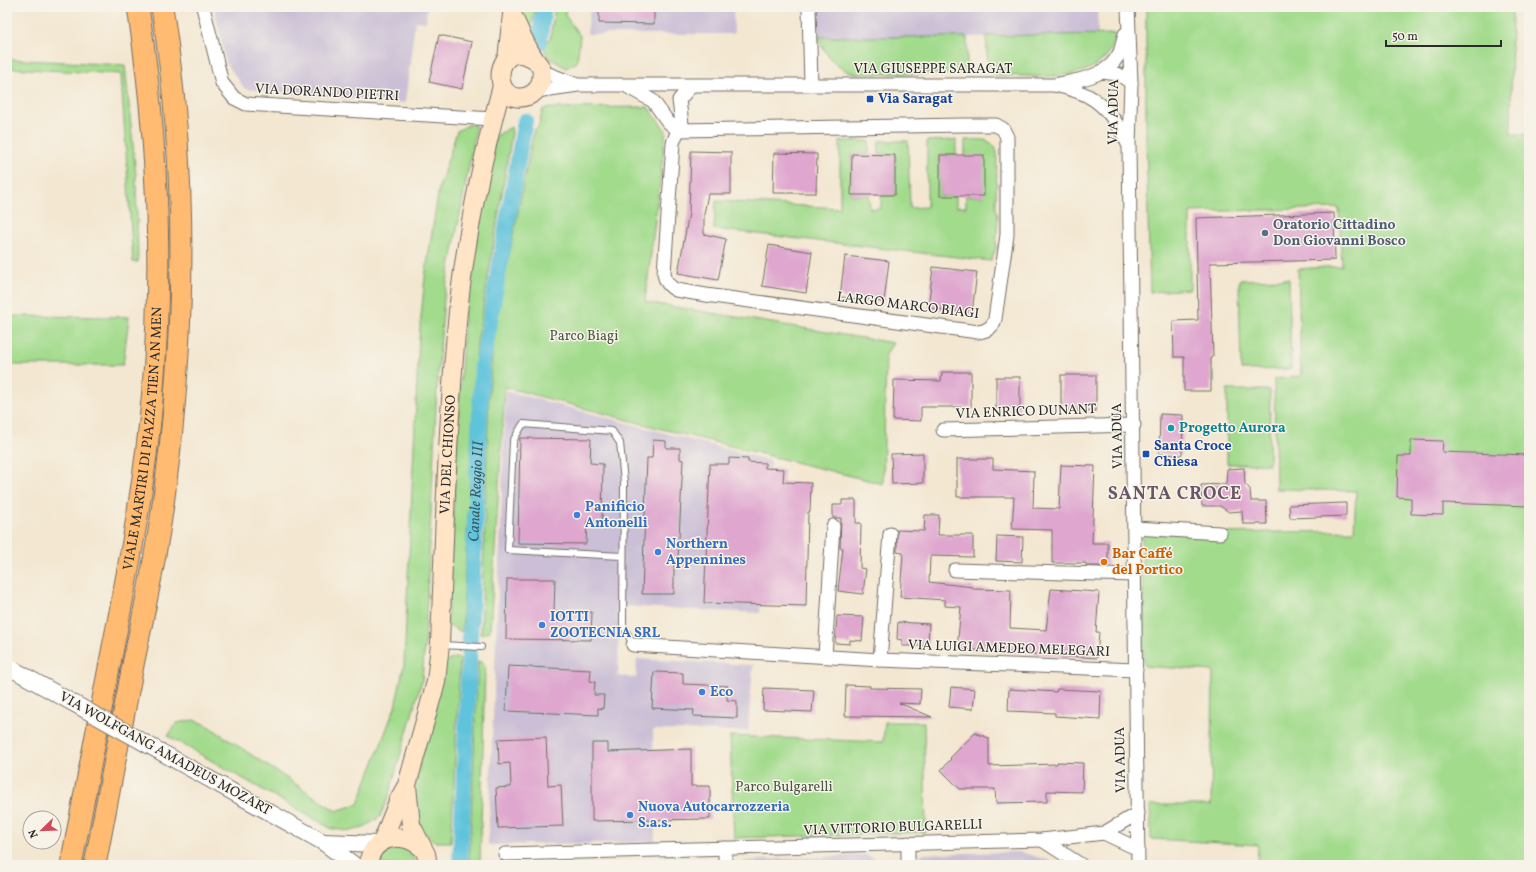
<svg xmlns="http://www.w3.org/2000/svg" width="1536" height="872" font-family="Vollkorn,serif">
  <rect width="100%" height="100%" fill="#f7f3e8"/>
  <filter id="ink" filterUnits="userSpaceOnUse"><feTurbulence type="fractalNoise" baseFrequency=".025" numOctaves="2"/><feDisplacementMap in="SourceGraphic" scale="8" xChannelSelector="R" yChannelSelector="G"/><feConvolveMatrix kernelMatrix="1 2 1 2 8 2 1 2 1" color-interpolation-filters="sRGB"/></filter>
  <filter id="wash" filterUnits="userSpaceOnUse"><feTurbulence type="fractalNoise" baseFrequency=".012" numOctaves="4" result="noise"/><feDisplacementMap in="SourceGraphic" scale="16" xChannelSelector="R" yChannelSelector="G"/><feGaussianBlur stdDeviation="0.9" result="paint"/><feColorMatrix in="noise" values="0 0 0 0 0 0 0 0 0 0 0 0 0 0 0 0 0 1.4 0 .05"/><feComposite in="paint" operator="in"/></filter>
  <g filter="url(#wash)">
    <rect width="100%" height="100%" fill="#f3e7d1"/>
    <g fill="#cabfd6">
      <polygon points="214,7 427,7 426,22 415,21 405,103 245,89 226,63"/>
      <polygon points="590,7 733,7 734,34 587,34"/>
      <polygon points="817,7 1097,7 1098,35 967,37 818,37"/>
      <polygon points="506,391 771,461 760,613 619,606 618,676 636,678 637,659 753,665 748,731 653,730 655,842 488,845"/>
      <polygon points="1020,852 1064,865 921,865 921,854"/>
      <polygon points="865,855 882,861 886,865 737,865 747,861"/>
      <polygon points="687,862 702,863 703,865 601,865"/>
    </g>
    <g fill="#a3db8d" stroke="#67835c">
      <polygon points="520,7 536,7 532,24 527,27 519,13"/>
      <polygon points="555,7 567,7 565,15 580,36 577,62 566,68 548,57 543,46 550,38"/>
      <polygon points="1146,7 1512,7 1511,134 1529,134 1529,865 1257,865 1258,845 1151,839 1150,805 1211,805 1213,671 1144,666 1142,534 1354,531 1356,491 1276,489 1274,379 1301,376 1298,269 1342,266 1339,208 1190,212 1190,289 1150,292 1146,139"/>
      <path d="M1116,34C1107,88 1034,75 995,75L988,68L986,36Z"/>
      <path d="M818,37H967V61L965,73L959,74H858C837,71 825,55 818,37Z"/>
      <polygon points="7,59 125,65 136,176 138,262 133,262 121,74 7,68"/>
      <polygon points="648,107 666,131 645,302 893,343 886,354 883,484 658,428 505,387 490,631 481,635 489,393 494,332 534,130 538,128 543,109 549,108"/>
      <polygon points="470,124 475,125 475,134 444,298 437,385 425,640 422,680 388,798 380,817 363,828 350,831 332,829 168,736 177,723 193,720 205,724 336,811 358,804 395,707 404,665 419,337 425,277 439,188 457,131"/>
      <polygon points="511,127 512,133 476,350 462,632 447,625 465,300 496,136"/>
      <path d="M956,140V155H940V196H956V207H966V196H984L965,155V140C977,140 992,136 997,152L996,207L998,217L996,248L991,261L714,229L716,201L840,208V141H869V154H852L851,195H869L870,209L881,208V195H895V155L879,154V141H908L910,208L927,207V141Z"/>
      <polygon points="1289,279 1291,369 1241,370 1239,280"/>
      <polygon points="7,316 129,317 123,365 7,365"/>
      <polygon points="1227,390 1270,390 1269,464 1227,464"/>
      <polygon points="454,658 460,658 451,842 436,842 422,832 413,792 446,662"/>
      <polygon points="478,661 483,663 485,667 480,865 469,865"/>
      <polygon points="885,722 924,722 926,832 734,838 730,736 883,742"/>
      <path d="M393,847C405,846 414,852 415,865H379L383,854Z"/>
    </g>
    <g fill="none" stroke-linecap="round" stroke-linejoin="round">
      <g stroke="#5ec3dc" stroke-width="16">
        <polyline points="539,43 544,7"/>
        <path id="s1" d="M460,865L482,366L525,121"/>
      </g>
    </g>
    <g id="blocks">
      <g fill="#dfa7cf">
        <polygon points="599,7 654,7 654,24 599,23"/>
        <polygon points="439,35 472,42 462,89 429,82"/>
        <polygon points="691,151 731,152 731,194 708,194 704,214 704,234 726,239 718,280 678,273 689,213"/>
        <polygon points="774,153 817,154 816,193 773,193"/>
        <polygon points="852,154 895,155 895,195 851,195"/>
        <rect x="940" y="155" width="44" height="41"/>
        <polygon points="1334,213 1335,260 1210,263 1213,356 1211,357 1211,391 1184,391 1184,357 1174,357 1173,321 1198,320 1196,218"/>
        <polygon points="769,245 812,252 806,293 762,286"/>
        <polygon points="845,256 889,261 884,302 840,297"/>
        <polygon points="933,267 977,272 972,313 928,308"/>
        <polygon points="942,372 971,372 971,407 921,407 921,421 893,420 894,380 941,381"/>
        <rect x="1061" y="375" width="35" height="36"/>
        <rect x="996" y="377" width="24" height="31"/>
        <polygon points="1160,414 1183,415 1182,455 1159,454"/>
        <polygon points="520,438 591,439 590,463 603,464 602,521 587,521 586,544 518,543"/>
        <polygon points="653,440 666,441 666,448 680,448 680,459 683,460 678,558 674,558 674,594 642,594 647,458 652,458"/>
        <polygon points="1411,440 1443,441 1442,452 1529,455 1529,506 1443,503 1443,515 1411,514 1411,498 1397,497 1398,456 1411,456"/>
        <polygon points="923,453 923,483 892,484 891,454"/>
        <polygon points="729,458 748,459 748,462 765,463 765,468 784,469 783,482 811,483 810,512 808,512 806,606 704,603 710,464 729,464"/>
        <polygon points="957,459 993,459 993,469 1034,471 1033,508 1059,509 1061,465 1095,466 1092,543 1108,543 1108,566 1086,566 1086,563 1052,563 1052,530 1012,529 1014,497 957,497"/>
        <polygon points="1244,468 1245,484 1250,489 1251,501 1266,501 1267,524 1243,524 1242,511 1229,512 1220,506 1202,506 1201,485 1226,484 1227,469"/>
        <polygon points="842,500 856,500 856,523 861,523 860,568 866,569 863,594 838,591 843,548 840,548 841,518 833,518 833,505 842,505"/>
        <polygon points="1346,503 1346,516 1290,518 1289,505"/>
        <polygon points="925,515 939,515 938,535 973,535 973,557 930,556 929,582 973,587 973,589 1011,590 1010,628 1046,630 1051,589 1099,592 1096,632 1099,632 1097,658 957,649 961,607 945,606 945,600 900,597 903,553 897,552 897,530 924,531"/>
        <polygon points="997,536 1023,537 1022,562 996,561"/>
        <polygon points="507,579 555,579 554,612 592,612 591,640 506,639"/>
        <polygon points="837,616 864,617 862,641 850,640 850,644 835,643"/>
        <polygon points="898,622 929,624 928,646 902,646 902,640 897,639"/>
        <polygon points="508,666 591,670 590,681 595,682 594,695 604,695 603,709 598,708 598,715 506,711"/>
        <polygon points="654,672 683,673 683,684 728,686 727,700 737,701 737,718 693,716 694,710 652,708"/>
        <polygon points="846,685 870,686 870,688 921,689 920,704 899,703 932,717 845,716"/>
        <polygon points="951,687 975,689 973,709 949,707"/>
        <polygon points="764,688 814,690 812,712 763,710"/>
        <polygon points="1009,689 1056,692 1057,689 1101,691 1100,719 1055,716 1055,713 1008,711"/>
        <polygon points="975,733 989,738 989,766 1057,764 1057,762 1083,763 1082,792 1047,791 1047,802 996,803 995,789 960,789 941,770 951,759 950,758"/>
        <polygon points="546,737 548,786 561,785 563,826 498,828 496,788 511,787 510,763 499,764 498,739"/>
        <polygon points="592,743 608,743 608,752 691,749 691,786 710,786 710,819 592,821"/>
      </g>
    </g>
  </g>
  <g filter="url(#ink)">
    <use href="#blocks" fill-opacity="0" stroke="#716d65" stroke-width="1"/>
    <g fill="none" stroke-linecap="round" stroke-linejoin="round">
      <defs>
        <g id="service">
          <polyline points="622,556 508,550 513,441 523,424 612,431 620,443 624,482 623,625 633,645"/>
          <polyline points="441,645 481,647"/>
        </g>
        <g id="minor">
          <polyline points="203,7 222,83 234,98 246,104 493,119"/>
          <polyline points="809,7 811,85"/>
          <polyline points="1128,7 1131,83 1129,145 1138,865"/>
          <polyline points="541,71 575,84"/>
          <path d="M1101,72C1114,73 1122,74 1131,83"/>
          <path d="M1055,85C1066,88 1079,91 1088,96C1107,106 1119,125 1128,144"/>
          <polyline points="628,87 653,101 668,122 678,130 682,124 679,100 691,86"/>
          <path d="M536,91L578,85H1055C1078,80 1109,77 1120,52C1122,47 1123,40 1125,34"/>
          <path d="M963,125H996L1003,129L1007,137V235L995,319C993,327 987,331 978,332L706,295L676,290C668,286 665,281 664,273L673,143L678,130Z"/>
          <polyline points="943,430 1134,425"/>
          <polyline points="1135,528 1220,533"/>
          <polyline points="955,570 1135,575"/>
          <polyline points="633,645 880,660 1136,670"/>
          <polyline points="825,656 833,526"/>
          <polyline points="880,660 890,534"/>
          <polyline points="1104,833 1138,849"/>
          <polyline points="1042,840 1081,865"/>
          <polyline points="908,843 908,865"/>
          <polyline points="725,848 725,865"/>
          <polyline points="505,854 1042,840 1104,833 1138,813"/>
        </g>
        <g id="tertiary">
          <polyline points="195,771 323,842 354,865"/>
          <polyline points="323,842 378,844"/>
        </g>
        <g id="secondary">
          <path d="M512,14C519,29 525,45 534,58C536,62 539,64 541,68C542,72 542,77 541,80C540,88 535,93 528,96C489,109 492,35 534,59"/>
          <polyline points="507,59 512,14"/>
          <polyline points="407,786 411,825 426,854 428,865"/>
          <path id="s2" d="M383,840L399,799L407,785L436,682L440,644C444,541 447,436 456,333C463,250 480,166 502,86"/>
          <path d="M368,865C371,837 401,830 421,847"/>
        </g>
        <g id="trunk">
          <path id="s3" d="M71,865C85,792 99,720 113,647C130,562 146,476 153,389C163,262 157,133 138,7"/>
          <path d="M95,865C108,797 121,728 134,660C146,603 158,546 165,489C186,330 187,165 162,7"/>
        </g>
      </defs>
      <use href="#service" stroke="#716d65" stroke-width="8"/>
      <use href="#minor" stroke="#716d65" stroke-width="15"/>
      <use href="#tertiary" stroke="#716d65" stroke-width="18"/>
      <use href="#secondary" stroke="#716d65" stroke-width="20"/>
      <use href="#trunk" stroke="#716d65" stroke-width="23"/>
      <use href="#service" stroke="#fff" stroke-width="6"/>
      <use href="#minor" stroke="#fff" stroke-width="13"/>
      <use href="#tertiary" stroke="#fff" stroke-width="16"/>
      <use href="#secondary" stroke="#ffe4c6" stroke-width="18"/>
      <use href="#trunk" stroke="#ffbb71" stroke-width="21"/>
      <defs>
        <polyline id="tertiary-bridge" points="14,670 195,771"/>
      </defs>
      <use href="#tertiary-bridge" stroke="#716d65" stroke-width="18" stroke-linecap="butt"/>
      <use href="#tertiary-bridge" stroke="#fff" stroke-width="16"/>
    </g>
  </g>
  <g fill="#1a4fb4" stroke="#f7f3e8" stroke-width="1.5">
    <rect x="866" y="95" width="8" height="8" rx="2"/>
    <rect x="1142" y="450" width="8" height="8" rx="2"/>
  </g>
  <circle fill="#5c6f8a" stroke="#f7f3e8" stroke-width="1.5" cx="1265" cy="233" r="4"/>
  <circle fill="#0f9aa8" stroke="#f7f3e8" stroke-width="1.5" cx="1171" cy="428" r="4"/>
  <g fill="#3f7fe0" stroke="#f7f3e8" stroke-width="1.5">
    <circle cx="577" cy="515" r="4"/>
    <circle cx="658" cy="552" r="4"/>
    <circle cx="542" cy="625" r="4"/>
    <circle cx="702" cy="692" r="4"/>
    <circle cx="630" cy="815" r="4"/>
  </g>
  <circle fill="#e8710a" stroke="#f7f3e8" stroke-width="1.5" cx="1104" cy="562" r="4"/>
  <g text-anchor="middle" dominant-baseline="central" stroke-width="3" stroke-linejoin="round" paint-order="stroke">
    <g font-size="14" fill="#2b2b2b" stroke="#f7f3e8">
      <text x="933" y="69">VIA GIUSEPPE SARAGAT</text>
      <text transform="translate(327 93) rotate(3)">VIA DORANDO PIETRI</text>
      <text transform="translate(1114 112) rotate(-89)">VIA ADUA</text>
      <text transform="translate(908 306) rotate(7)">LARGO MARCO BIAGI</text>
      <text transform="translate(1026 412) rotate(-2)">VIA ENRICO DUNANT</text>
      <text transform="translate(1118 436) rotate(-91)">VIA ADUA</text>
      <text stroke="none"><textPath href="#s3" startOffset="433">VIALE MARTIRI DI PIAZZA TIEN AN MEN</textPath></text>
      <text stroke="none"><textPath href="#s2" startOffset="395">VIA DEL CHIONSO</textPath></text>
      <text transform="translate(1009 649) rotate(2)">VIA LUIGI AMEDEO MELEGARI</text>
      <text transform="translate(165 754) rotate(29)">VIA WOLFGANG AMADEUS MOZART</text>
      <text transform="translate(1121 760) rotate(-91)">VIA ADUA</text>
      <text transform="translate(893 828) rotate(-2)">VIA VITTORIO BULGARELLI</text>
    </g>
    <g font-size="14" font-weight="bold" fill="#164399" stroke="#f7f3e8" text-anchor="start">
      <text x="878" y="99">Via Saragat</text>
      <text x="1154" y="446">Santa Croce<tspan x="1154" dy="16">Chiesa</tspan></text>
    </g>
    <g font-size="14" font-weight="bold" fill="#4e5e75" stroke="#f7f3e8" text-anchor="start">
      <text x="1273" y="225">Oratorio Cittadino<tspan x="1273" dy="16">Don Giovanni Bosco</tspan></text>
    </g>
    <g font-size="14" fill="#495744" stroke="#f7f3e8">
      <text x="584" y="336">Parco Biagi</text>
      <text x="784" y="787">Parco Bulgarelli</text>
    </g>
    <g font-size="14" font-weight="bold" fill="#0d838f" stroke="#f7f3e8" text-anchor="start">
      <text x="1179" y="428">Progetto Aurora</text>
    </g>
    <g font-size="14" font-weight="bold" fill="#366cbe" stroke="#f7f3e8" text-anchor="start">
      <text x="585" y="507">Panificio<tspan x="585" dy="16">Antonelli</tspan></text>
      <text x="666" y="544">Northern<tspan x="666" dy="16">Appennines</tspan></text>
      <text x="550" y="617">IOTTI<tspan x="550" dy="16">ZOOTECNIA SRL</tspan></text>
      <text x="710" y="692">Eco</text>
      <text x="638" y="807">Nuova Autocarrozzeria<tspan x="638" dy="16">S.a.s.</tspan></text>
    </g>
    <g font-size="14" font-weight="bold" fill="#c56008" stroke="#f7f3e8" text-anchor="start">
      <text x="1112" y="554">Bar Caffé<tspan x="1112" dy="16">del Portico</tspan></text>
    </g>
    <g font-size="15" font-style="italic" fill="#3a5960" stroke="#f7f3e8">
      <text stroke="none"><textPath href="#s1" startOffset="374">Canale Reggio III</textPath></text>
    </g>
    <g font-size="18" font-weight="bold" letter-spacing="1" fill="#6a5664" stroke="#f7f3e8">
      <text x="1175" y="494">SANTA CROCE</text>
    </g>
  </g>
  <rect width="1536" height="872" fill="none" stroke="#f7f3e8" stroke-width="24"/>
  <g transform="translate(42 830) rotate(247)"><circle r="19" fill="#f7f3e8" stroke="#a5a39c"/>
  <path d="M0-3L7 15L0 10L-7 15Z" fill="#d1495b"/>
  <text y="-6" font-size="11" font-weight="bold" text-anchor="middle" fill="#2b2b2b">N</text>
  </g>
  <path d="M1386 40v6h115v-6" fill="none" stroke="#2b2b2b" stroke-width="2"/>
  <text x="1392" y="40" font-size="12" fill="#2b2b2b" stroke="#f7f3e8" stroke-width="3" paint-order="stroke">50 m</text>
</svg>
